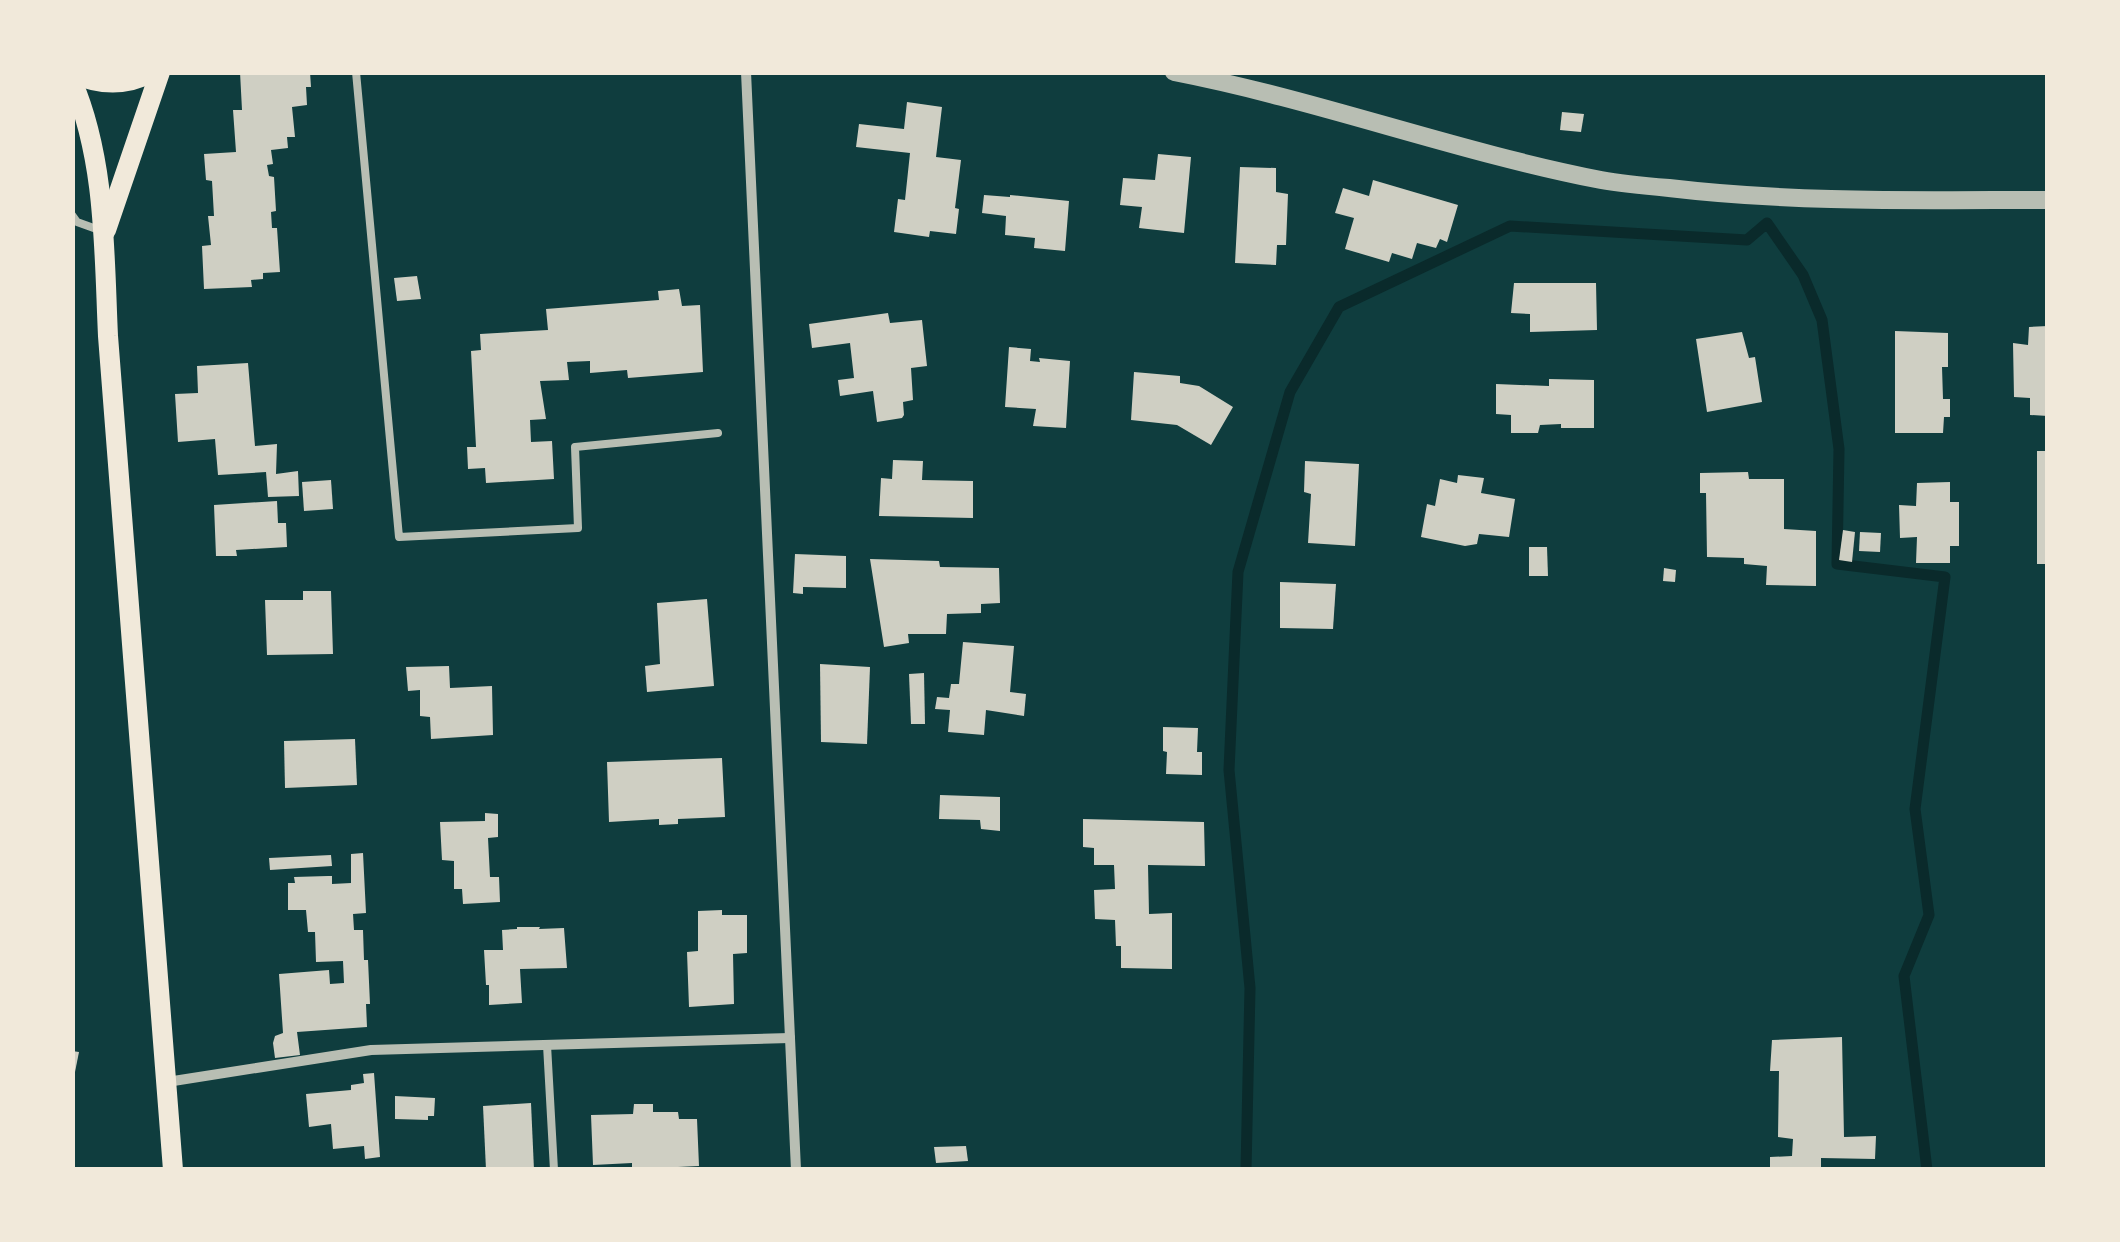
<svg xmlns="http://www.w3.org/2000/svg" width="2120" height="1242" font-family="Raleway,sans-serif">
  <rect width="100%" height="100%" fill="#0f3d3e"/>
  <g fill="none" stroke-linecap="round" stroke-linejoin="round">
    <polyline stroke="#0a2a2b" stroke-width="11" points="1246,1170 1250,988 1229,770 1238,572 1290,392 1339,307 1510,226 1747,240 1767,223 1803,275 1822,320 1839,449 1837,564 1945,577 1915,809 1929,915 1904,976 1927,1170"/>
  </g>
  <g fill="#cfcfc3">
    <polygon points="240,72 310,72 311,87 306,87 307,105 292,107 295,137 287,137 288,148 271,150 273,164 267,165 269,176 274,177 276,211 271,212 272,228 277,228 280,272 263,273 263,279 251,280 252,287 204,289 202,246 211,245 208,216 214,216 212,181 206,180 204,154 236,152 233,110 242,110"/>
    <polygon points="907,102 942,107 936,157 961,160 955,208 959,209 956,234 930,231 929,237 894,232 898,199 905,200 910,153 856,147 859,124 904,129"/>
    <polygon points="1562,112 1584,114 1581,132 1560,130"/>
    <polygon points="1158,154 1191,157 1184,233 1139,228 1142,207 1120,205 1123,178 1155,180"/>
    <polygon points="1240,167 1276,168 1276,192 1288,194 1286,245 1277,245 1276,265 1235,263"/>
    <polygon points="1373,180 1458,205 1447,242 1440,239 1436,248 1417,243 1412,259 1392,253 1389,262 1345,249 1354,218 1335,213 1343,188 1369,196"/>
    <polygon points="984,195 1010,197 1010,195 1069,201 1065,251 1034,248 1035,238 1005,235 1006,216 982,213"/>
    <polygon points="417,276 421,299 397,301 394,278"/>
    <polygon points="1514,283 1596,283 1597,330 1530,332 1530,314 1511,313"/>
    <polygon points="679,289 682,306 700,305 703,372 628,378 627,370 590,373 590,361 567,362 569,380 540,381 546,419 530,420 531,442 552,441 554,479 486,483 485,468 468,469 467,447 476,447 471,351 481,350 480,334 548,330 546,309 659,300 658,291"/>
    <polygon points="888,313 890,323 922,320 927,366 911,368 913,400 903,402 904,415 902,418 877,422 873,391 840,396 838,380 854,378 850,343 812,348 809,324"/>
    <polygon points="2048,326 2048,416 2030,415 2030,398 2014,397 2013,343 2028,345 2029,327"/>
    <polygon points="1895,331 1948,333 1948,367 1942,367 1943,399 1950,399 1950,417 1944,417 1943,433 1895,433"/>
    <polygon points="1742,332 1749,358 1755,357 1762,402 1707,412 1696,339"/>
    <polygon points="1009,347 1031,349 1030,361 1040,362 1039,358 1070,361 1066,428 1033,426 1036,409 1005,407"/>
    <polygon points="248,363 255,446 277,444 276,474 298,471 299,496 268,497 266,472 218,475 215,439 178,442 175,394 198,393 197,366"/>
    <polygon points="1134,372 1180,376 1180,383 1199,386 1233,407 1211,445 1177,425 1131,420"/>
    <polygon points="1549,379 1594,380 1594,428 1561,428 1561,424 1540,425 1538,433 1511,433 1511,415 1496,414 1496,384 1549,386"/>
    <rect x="2037" y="451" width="11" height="113"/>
    <polygon points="893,460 923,461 922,480 973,481 973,518 879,516 881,478 892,479"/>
    <polygon points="1305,461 1359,464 1355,546 1308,543 1311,494 1304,492"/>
    <polygon points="1748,472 1749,479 1784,479 1784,529 1816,531 1816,586 1766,585 1767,566 1744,564 1744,558 1707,557 1706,493 1700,493 1700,473"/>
    <polygon points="1458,475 1484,478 1481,493 1515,499 1509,537 1479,534 1477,544 1465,546 1421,537 1427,504 1435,506 1440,479 1457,483"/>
    <polygon points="331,480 333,509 304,511 302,482"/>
    <polygon points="1950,482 1950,502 1959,502 1959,546 1950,546 1950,563 1916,563 1917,537 1900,538 1899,505 1916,506 1917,483"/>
    <polygon points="277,501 278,523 286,523 287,547 236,550 237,556 216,556 214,505"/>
    <polygon points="1843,530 1855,532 1852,562 1839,560"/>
    <polygon points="1860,532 1881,533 1880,552 1859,551"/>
    <polygon points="1529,547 1547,547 1548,576 1529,576"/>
    <polygon points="795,554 846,556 846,588 803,587 803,594 793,593"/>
    <polygon points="870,559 939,561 940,567 999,568 1000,603 981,604 981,613 947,614 946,634 908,634 909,643 884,647"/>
    <polygon points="1664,568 1676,570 1675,582 1663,581"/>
    <polygon points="1280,582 1336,584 1333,629 1280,628"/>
    <polygon points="303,591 331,591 333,654 267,655 265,600 303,600"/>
    <polygon points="707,599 714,686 647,692 645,666 660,664 657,603"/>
    <polygon points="963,642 1014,646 1010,692 1026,694 1024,716 986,710 984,735 948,732 950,710 935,709 937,697 949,698 951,684 959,684"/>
    <polygon points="820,664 870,667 867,744 821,742"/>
    <polygon points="449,666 450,688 492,686 493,735 431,739 430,717 420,716 420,690 408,691 406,667"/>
    <polygon points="924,673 925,724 911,724 909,674"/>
    <polygon points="1163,727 1198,728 1197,752 1202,752 1202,775 1166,774 1167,752 1163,751"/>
    <polygon points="355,739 357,785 285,788 284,741"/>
    <polygon points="722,758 725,817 678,819 678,824 659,825 659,819 609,822 607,762"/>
    <polygon points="940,795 1000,797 1000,831 981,829 980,820 939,819"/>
    <polygon points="485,813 498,814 498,837 488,838 490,877 499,877 500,902 463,904 462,889 454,889 454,861 442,860 440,822 485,821"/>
    <polygon points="1083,819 1204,822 1205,866 1148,865 1149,914 1172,913 1172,969 1121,968 1121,946 1116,946 1115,920 1095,919 1094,890 1115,889 1114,865 1094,865 1094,848 1083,847"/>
    <polygon points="363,853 366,913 353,914 354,930 363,930 364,960 368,960 370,1004 366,1004 367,1027 297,1032 300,1055 275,1058 273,1043 275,1036 283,1033 279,974 329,970 330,984 344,983 343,961 316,962 315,932 308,932 306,910 288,910 288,883 295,883 294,877 328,876 332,876 332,884 351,883 351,854"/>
    <polygon points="331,855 332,866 270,870 269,858"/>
    <polygon points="722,910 722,915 747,915 747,953 733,954 734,1004 689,1007 687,952 698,951 698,911"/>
    <polygon points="517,927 540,927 539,929 564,928 567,968 520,969 522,1003 489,1005 489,985 486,985 484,950 503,950 502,930 517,929"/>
    <polygon points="1842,1037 1844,1137 1876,1136 1875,1159 1821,1158 1821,1170 1770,1170 1770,1157 1792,1156 1793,1139 1778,1137 1779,1071 1770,1071 1772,1040"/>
    <polygon points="72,1051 79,1052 74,1077 72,1076"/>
    <polygon points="374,1073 380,1157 365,1159 364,1146 333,1149 331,1124 309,1127 306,1094 351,1090 351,1085 364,1083 363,1074"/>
    <polygon points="395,1096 435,1098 434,1116 428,1116 428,1120 395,1119"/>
    <polygon points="531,1103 534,1170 486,1170 483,1106"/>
    <polygon points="634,1104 653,1104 653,1112 678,1112 679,1119 697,1119 699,1166 678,1167 678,1170 647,1170 632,1168 632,1163 593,1165 591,1115 633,1114"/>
    <polygon points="966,1146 968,1161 936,1163 934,1147"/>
  </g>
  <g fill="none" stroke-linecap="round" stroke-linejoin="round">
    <g stroke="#b8beb3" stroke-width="8">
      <polyline points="356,72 399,537 578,528 575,447 718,433"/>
      <polyline points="72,215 77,222 102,231"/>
      <polyline points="547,1045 554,1170"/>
    </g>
    <g stroke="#b8beb3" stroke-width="10">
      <polyline points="746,72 796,1170"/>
      <polyline points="167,1082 371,1050 790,1038"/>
    </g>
    <path stroke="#b8beb3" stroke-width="18" d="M1174,72C1318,100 1457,152 1601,180C1623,184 1646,186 1669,188C1795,203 1921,200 2048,200"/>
    <g stroke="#f1e9da" stroke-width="20">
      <path d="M72,73C99,85 125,87 152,72"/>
      <path d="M72,81C106,160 104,251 108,336L173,1170"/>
      <polyline points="106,230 160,72"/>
    </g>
  </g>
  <rect width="2120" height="1242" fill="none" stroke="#f1e9da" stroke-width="150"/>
</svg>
